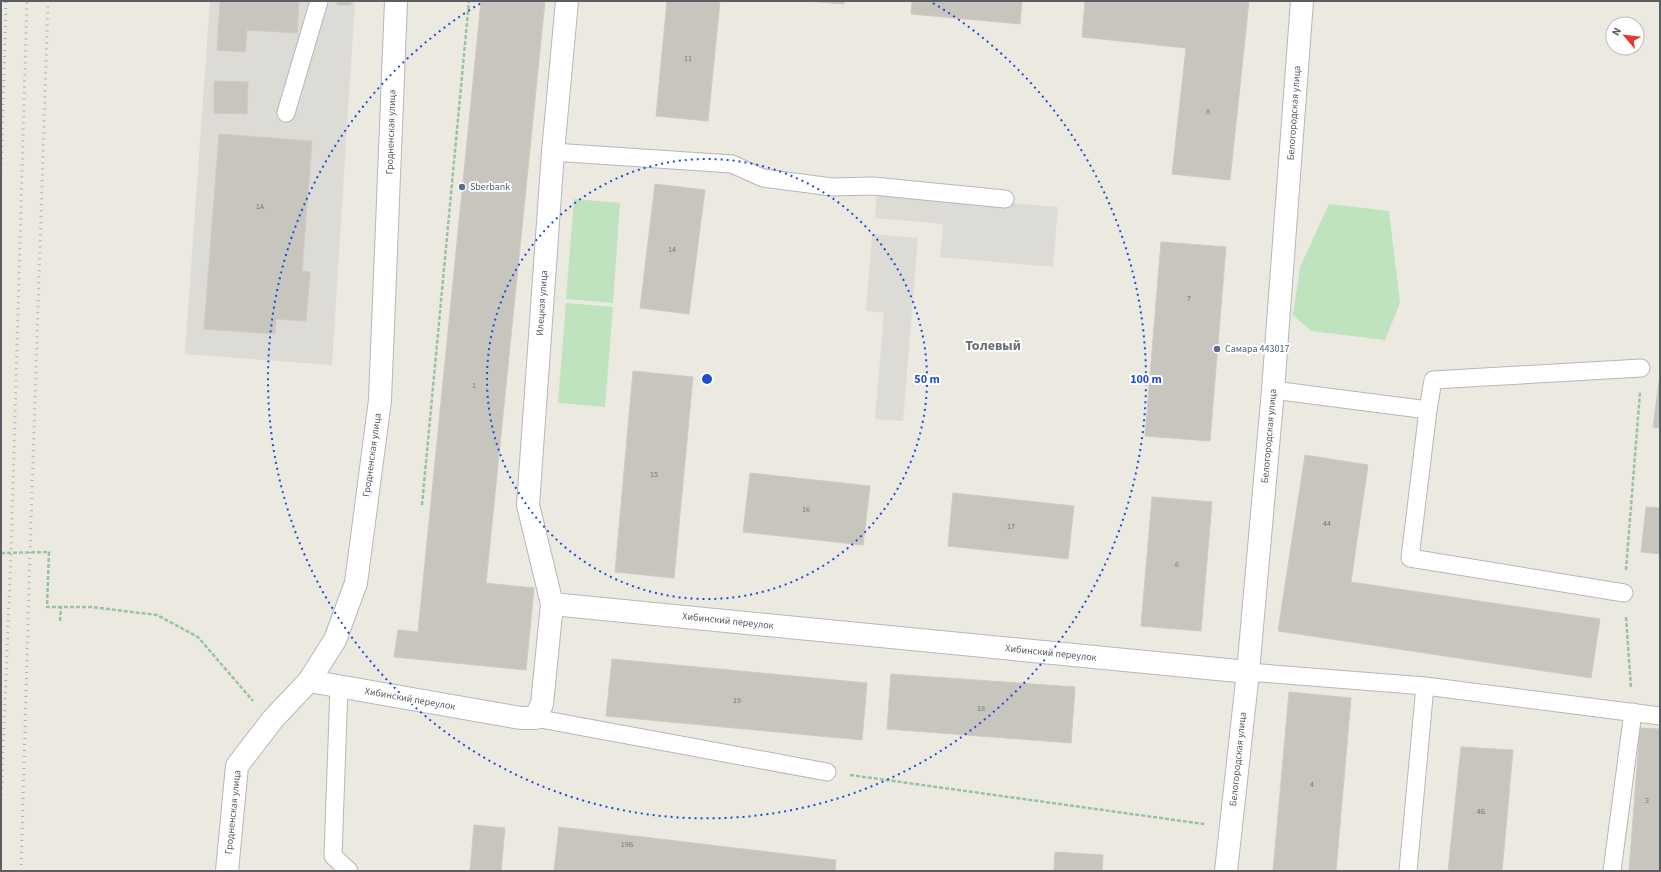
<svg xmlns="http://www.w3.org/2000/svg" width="1661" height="872" font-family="'Source Sans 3',sans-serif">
  <rect width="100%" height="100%" fill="#ece9e1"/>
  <g fill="#dddbd6">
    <polygon points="210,1 355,1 332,365 185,354"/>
    <polygon points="877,192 1058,207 1053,267 940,257 943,224 875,218"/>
    <polygon points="872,234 918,238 903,421 875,419 884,313 866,311"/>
  </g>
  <g fill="#bfe3be">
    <polygon points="574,199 620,203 613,303 566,299"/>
    <polygon points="1329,204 1389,211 1400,303 1385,340 1311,331 1293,315 1300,267"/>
    <polygon points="566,303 613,307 605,407 558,403"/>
  </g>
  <g fill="#c8c4be" stroke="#d0cbc0">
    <polygon points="220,1 299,1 297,33 247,30 245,52 217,50"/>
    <rect x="337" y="1" width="14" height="4"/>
    <polygon points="481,1 545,1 486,583 534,588 526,670 394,657 398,630 418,632"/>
    <polygon points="667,1 720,1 708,121 656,116"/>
    <polygon points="806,1 844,1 844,4"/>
    <polygon points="912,1 1022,1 1020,24 911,14"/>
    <polygon points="1085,1 1249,1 1230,180 1172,174 1186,48 1082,37"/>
    <polygon points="214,81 248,82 247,114 214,113"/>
    <polygon points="219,134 312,141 302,271 310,272 306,321 276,319 275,334 204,329"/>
    <polygon points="655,184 705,190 689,314 640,308"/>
    <polygon points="1161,242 1226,247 1210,441 1145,436"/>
    <polygon points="633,371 693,377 674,578 615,572"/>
    <polygon points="1659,382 1660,382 1660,428 1653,427"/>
    <polygon points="1305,455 1368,465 1351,582 1600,619 1591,678 1278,631"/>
    <polygon points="750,473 870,486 863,545 743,532"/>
    <polygon points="953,493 1074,506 1068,559 948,546"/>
    <polygon points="1152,497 1212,502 1201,631 1141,626"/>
    <polygon points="1646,507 1660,508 1660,554 1641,552"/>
    <polygon points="612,659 867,683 862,740 606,716"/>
    <polygon points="891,674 1075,687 1071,743 887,729"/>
    <polygon points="1289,692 1351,698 1336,871 1273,871"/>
    <polygon points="1640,728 1660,729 1660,871 1629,871"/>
    <polygon points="1461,747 1513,750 1502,871 1448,871"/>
    <polygon points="474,825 505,828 501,871 470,871"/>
    <polygon points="559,827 836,860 835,871 554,871"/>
    <polygon points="1055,852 1103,855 1102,871 1054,871"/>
  </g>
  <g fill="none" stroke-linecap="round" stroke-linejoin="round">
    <defs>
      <g id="lane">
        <polyline points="286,113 319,1"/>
        <polyline points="553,152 732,164 763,178 832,187 873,186 1005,199"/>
        <polyline points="1273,390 1428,410 1410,558 1624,593"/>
        <polyline points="1428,410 1433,380 1641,368"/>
        <polyline points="1248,672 1425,686 1408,871"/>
        <polyline points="1425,686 1660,716"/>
        <polyline points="339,687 333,856 349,871"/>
        <polyline points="535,718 827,772"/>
        <polyline points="1612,871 1633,712"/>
      </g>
      <g id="street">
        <polyline points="552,604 1248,672"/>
        <polyline points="309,681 521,718 535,718 542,704 552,604 528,505 553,152 567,1"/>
        <polyline points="227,871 237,766 273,719 309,681 335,640 356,583 380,400 396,1"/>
        <polyline points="1226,871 1248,672 1273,390 1302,1"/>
      </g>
    </defs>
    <use href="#lane" stroke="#b4b7bb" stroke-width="19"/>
    <use href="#street" stroke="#b4b7bb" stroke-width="24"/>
    <g stroke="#98c3a2" stroke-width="2.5" stroke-dasharray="4 2" stroke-linecap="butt">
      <polyline points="422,505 469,1"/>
      <polyline points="1,553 49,552 47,607 91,607 157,615 198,637 253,701"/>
      <polyline points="1626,570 1640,392"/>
      <polyline points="1626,617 1631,688"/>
      <polyline points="60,621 61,607"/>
      <polyline points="850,775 1204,824"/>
    </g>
    <use href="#lane" stroke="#fff" stroke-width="17"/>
    <use href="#street" stroke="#fff" stroke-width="22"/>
    <g stroke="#b0b1b1" stroke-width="3" stroke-dasharray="1 5" stroke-linecap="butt">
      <polyline points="1,177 6,1"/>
      <polyline points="1,801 11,553 27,1"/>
      <polyline points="21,871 30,553 48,1"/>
    </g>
  </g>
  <g fill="none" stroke="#1d4ed8" stroke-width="2" stroke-dasharray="2 4">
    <circle cx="707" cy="379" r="220"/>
    <path d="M933 3A439 439 0 1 1 481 3"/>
  </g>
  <g fill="#5c6f8a" stroke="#fff" stroke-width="1.5">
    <circle cx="462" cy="187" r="4"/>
    <circle cx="1217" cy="349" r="4"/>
  </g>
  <g text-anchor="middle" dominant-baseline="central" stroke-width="4" stroke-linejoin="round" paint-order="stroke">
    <g font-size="8" fill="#767778">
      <text x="688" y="58">11</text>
      <text x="1208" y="111">8</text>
      <text x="260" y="206">1А</text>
      <text x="672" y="249">14</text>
      <text x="1189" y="298">7</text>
      <text x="474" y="385">1</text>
      <text x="654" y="474">15</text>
      <text x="806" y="509">16</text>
      <text x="1327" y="523">44</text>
      <text x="1011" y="526">17</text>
      <text x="1177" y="564">6</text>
      <text x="737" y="700">19</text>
      <text x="981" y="708">18</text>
      <text x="1312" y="784">4</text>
      <text x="1647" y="800">3</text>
      <text x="1481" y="811">4Б</text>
      <text x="627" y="844">19Б</text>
    </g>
    <g font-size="10" fill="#5a5d61" stroke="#fff">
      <text transform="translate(1294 113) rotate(-86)">Белогородская улица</text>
      <text transform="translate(391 132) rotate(-88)">Гродненская улица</text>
      <text transform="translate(542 303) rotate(-86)">Илецкая улица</text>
      <text transform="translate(1269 436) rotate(-85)">Белогородская улица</text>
      <text transform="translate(372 455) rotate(-82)">Гродненская улица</text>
      <text transform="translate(728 621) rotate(6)">Хибинский переулок</text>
      <text transform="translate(1051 653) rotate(6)">Хибинский переулок</text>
      <text transform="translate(410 699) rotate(10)">Хибинский переулок</text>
      <text transform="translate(1238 759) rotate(-84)">Белогородская улица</text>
      <text transform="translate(233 812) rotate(-84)">Гродненская улица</text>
    </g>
    <g font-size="10" fill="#4e5e75" stroke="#fff" text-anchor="start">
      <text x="470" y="187">Sberbank</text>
      <text x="1225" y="349">Самара 443017</text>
    </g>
    <g font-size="14" font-weight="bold" fill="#6b6f73" stroke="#fff">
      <text x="993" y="346">Толевый</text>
    </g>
  </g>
  <circle cx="707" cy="379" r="6" fill="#1d4ed8" stroke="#fff" stroke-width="2"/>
  <g font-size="12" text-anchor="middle" font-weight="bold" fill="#1d4ed8" stroke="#fff" stroke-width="4" stroke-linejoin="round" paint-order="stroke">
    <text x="927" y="383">50 m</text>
    <text x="1146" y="383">100 m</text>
  </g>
  <rect width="1661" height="872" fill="none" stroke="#5a5d61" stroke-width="4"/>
  <g transform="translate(1625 36) rotate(298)"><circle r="19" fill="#ffffff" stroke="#bdbec0"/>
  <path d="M0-3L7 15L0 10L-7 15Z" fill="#e23a31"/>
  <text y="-6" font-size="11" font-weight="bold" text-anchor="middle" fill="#5a5d61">N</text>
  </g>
</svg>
